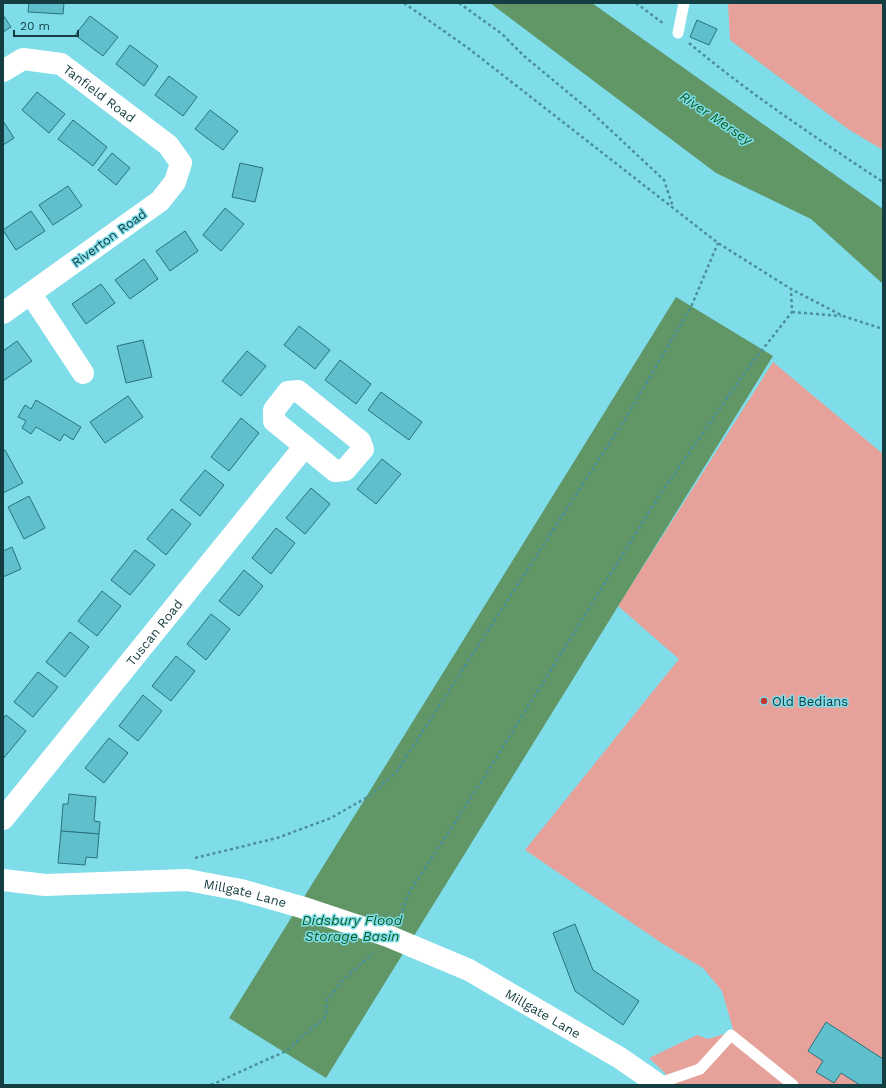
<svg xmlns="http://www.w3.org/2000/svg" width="886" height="1088" font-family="'Work Sans',sans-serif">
  <rect width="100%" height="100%" fill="#7fddea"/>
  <g fill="#e6a29a">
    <polygon points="728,3 883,3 883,150 848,129 730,40"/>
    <polygon points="773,362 883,454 883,1085 673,1085 664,1072 649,1058 697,1035 708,1039 731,1032 733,1029 722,991 703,968 663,944 525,850 679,659 618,606"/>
  </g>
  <g fill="#619667">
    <polygon points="490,3 592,3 883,209 883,284 811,219 716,173"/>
    <polygon points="676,297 773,356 326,1078 229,1018"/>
  </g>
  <g fill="#60bfcc" stroke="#28727c">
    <polygon points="29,3 64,3 63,14 28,12"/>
    <polygon points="3,15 11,27 3,32"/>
    <polygon points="90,16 118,37 103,56 75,35"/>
    <polygon points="697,20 717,29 709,45 690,37"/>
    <polygon points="130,45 158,66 144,86 116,64"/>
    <polygon points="169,76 197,97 183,116 155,95"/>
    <polygon points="37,92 65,114 49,133 22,110"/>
    <polygon points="210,110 238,131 223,150 195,129"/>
    <polygon points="73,120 107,147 93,166 58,139"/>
    <polygon points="3,121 14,138 3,145"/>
    <polygon points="112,153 130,168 116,185 98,170"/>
    <polygon points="240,163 263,168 255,202 232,197"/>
    <polygon points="68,186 82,206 53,225 39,205"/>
    <polygon points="225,208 244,224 221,251 203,235"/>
    <polygon points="31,211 45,231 16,250 3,230"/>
    <polygon points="185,231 198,251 170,271 156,251"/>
    <polygon points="144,259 158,279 130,299 115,280"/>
    <polygon points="101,284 115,303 86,324 72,304"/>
    <polygon points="299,326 330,350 315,369 284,345"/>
    <polygon points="143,340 152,377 126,383 117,346"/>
    <polygon points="17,341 32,361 3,381 3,351"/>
    <polygon points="247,351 266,366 241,396 222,381"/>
    <polygon points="340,360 371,384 356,404 325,380"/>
    <polygon points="381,392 422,422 409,440 368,410"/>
    <polygon points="128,396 143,417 105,443 90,422"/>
    <polygon points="36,400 81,427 73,440 64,434 60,441 36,427 31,434 22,428 26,421 18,417 25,405 31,409"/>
    <polygon points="241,418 259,433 229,471 211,457"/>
    <polygon points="5,450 23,483 3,493 3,451"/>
    <polygon points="382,459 401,474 376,504 357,489"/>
    <polygon points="205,470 224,485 200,516 180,500"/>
    <polygon points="311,488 330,504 305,534 286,518"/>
    <polygon points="29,496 45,528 24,539 8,507"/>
    <polygon points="172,509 191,524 166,555 147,539"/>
    <polygon points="276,528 295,543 271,574 252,558"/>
    <polygon points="12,547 21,569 3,577 3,551"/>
    <polygon points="135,550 155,565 130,595 111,580"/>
    <polygon points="244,570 263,586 239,616 219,601"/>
    <polygon points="102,591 121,606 97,636 78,621"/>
    <polygon points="211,614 230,629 206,660 187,644"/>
    <polygon points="70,632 89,647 65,677 46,662"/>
    <polygon points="176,656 195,671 171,701 152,686"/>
    <polygon points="38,672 58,687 33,717 14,702"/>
    <polygon points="143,695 162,711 138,741 119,726"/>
    <polygon points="6,715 26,731 3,759 3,719"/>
    <polygon points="109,738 128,753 104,783 85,768"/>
    <polygon points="69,794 96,797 94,821 100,822 99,834 61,831 63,804 68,804"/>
    <polygon points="61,831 99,834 97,858 86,857 85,865 58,863"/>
    <polygon points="575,924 593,970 639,1001 623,1025 575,991 553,933"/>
    <polygon points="826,1022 883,1059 883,1085 860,1085 841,1073 834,1083 816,1072 823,1061 808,1051"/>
  </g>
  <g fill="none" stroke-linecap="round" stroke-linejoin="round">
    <g stroke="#4b8f98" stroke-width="2.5" stroke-dasharray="3 3" stroke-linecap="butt">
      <polyline points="404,3 468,48 718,243 791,289 843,316 883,329"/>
      <polyline points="459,3 502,34 524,56 588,109 664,180 673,207"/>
      <polyline points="636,3 664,24"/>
      <path d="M689,43C750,94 816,138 883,182"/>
      <polyline points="792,312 841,316"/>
      <polyline points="195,858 277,838 331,818 371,795 397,771 627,416 691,307 718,243"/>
      <polyline points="400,917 409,893 483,779 659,496 748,368 792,312 791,289"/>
      <polyline points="211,1085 286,1051 326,1016 327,1000 342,981 373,953"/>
    </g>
    <g stroke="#fff" stroke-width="11">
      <polyline points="678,33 684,3"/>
      <polyline points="657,1084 700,1069 731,1035 793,1085"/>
    </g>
    <g stroke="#fff" stroke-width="22">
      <path id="s1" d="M3,71L23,59L61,64L168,145L181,163L175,182L160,201L3,313"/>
      <polyline points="31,294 83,373"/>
      <polygon points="298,391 360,441 363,449 345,470 335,471 274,421 274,410 288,392"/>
      <path id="s2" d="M3,819L305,446"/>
      <path id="s3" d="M3,880L45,885L187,880L241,890L301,907L388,936L469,970L620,1058L659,1085"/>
    </g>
  </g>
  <circle fill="#c53732" stroke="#7fddea" stroke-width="1.5" cx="764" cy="701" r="4"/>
  <g text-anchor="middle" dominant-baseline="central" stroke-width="3" stroke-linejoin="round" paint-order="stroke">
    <g font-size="13" fill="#143d42" stroke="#7fddea">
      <text stroke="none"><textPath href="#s1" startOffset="110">Tanfield Road</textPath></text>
      <text transform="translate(109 238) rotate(-36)">Riverton Road</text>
      <text stroke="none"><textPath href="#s2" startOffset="240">Tuscan Road</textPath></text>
      <text stroke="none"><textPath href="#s3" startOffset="244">Millgate Lane</textPath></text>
      <text stroke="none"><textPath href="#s3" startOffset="567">Millgate Lane</textPath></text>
    </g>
    <g font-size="13" fill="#143d42" stroke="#7fddea" text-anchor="start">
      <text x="772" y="701">Old Bedians</text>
    </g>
    <g font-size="14" font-style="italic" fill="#0b5e21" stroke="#7fddea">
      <text transform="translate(716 118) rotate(34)">River Mersey</text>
      <text x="352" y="920">Didsbury Flood<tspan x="352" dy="16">Storage Basin</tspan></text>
    </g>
  </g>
  <rect width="886" height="1088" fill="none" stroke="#143d42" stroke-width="8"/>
  <path d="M14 30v6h64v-6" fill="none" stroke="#143d42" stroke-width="2"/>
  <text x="20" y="30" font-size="12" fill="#143d42" stroke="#7fddea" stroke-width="3" paint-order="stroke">20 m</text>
</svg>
